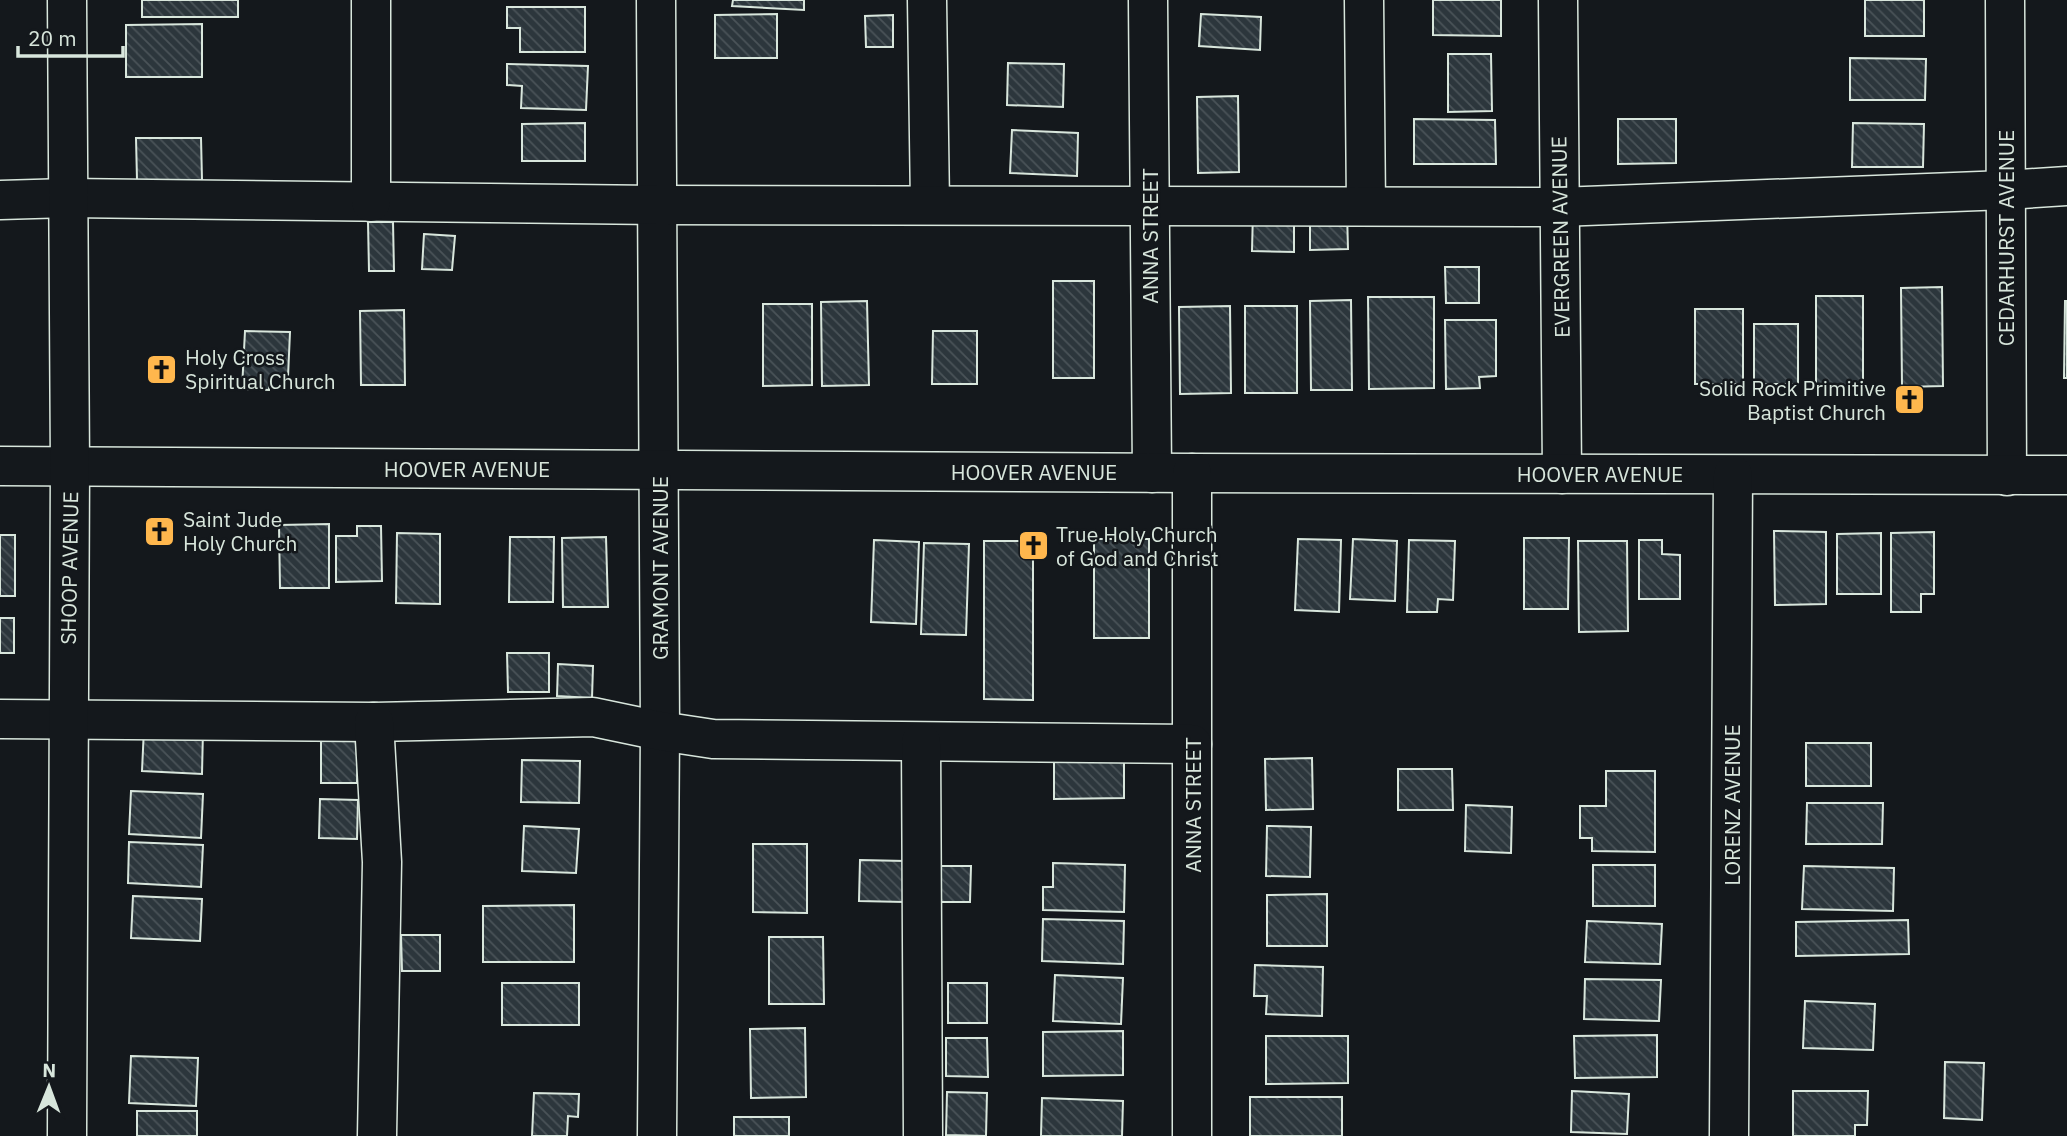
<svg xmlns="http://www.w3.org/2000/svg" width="2067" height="1136" font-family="'IBM Plex Sans',sans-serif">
  <defs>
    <pattern id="building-back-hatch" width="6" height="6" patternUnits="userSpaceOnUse" patternTransform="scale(1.75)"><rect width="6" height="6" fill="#2c363c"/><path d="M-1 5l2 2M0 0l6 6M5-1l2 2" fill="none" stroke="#4a5358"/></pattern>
  </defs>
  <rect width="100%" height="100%" fill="#14181c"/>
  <g fill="url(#building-back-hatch)" stroke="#d8e6dc" stroke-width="2">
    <rect x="142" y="0" width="96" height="17"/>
    <polygon points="733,0 804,0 804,10 732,6"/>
    <polygon points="1433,0 1501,0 1501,36 1433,35"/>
    <rect x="1865" y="0" width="59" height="36"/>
    <polygon points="507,7 585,7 585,52 520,52 520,28 507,28"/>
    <polygon points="777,14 777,58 715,58 715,15"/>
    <polygon points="1201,14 1261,17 1260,50 1199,46"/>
    <polygon points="893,15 893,47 866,47 865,16"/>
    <polygon points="202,24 202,77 126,77 126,25"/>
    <polygon points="1448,54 1491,54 1492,111 1448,112"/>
    <polygon points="1850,58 1926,59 1925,100 1850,100"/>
    <polygon points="1008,63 1064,64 1063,107 1007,105"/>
    <polygon points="507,64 588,66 586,110 521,108 522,86 507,85"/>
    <polygon points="1238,96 1239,172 1198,173 1197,97"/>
    <polygon points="1414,119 1495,120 1496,164 1414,164"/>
    <polygon points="1618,119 1676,119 1676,163 1618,164"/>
    <polygon points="585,123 585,161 522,161 522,124"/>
    <polygon points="1853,123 1924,124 1923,167 1852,167"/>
    <polygon points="1012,130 1078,133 1077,176 1010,173"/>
    <polygon points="136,138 201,138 202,180 137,180"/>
    <polygon points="1253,211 1294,212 1294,252 1252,251"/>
    <polygon points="1347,212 1348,249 1310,250 1310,213"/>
    <polygon points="368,222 393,222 394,271 369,271"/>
    <polygon points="424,234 455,236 452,270 422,269"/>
    <polygon points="1445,267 1479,267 1479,303 1446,303"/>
    <rect x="1053" y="281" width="41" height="97"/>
    <polygon points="1942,287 1943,386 1902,387 1901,288"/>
    <rect x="1816" y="296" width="47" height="90"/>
    <polygon points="1368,297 1434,297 1434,388 1369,389"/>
    <polygon points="1351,300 1352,390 1311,390 1310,301"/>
    <polygon points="867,301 869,385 822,386 821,302"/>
    <polygon points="2065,301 2067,301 2067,378 2064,378"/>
    <polygon points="763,304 812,304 812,385 763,386"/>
    <polygon points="1230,306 1231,393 1180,394 1179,307"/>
    <rect x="1245" y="306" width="52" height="87"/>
    <rect x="1695" y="309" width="48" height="75"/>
    <polygon points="404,310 405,385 361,385 360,311"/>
    <polygon points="1445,320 1496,320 1496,376 1479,377 1480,388 1446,389"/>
    <rect x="1754" y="324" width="44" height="60"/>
    <polygon points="245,331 290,332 288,377 270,376 269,390 242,389"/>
    <polygon points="933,331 977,331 977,384 932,384"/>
    <polygon points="329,524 329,588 280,588 279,525"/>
    <polygon points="357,526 381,526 382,581 336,582 336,536 357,536"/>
    <polygon points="1774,531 1826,532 1826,604 1775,605"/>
    <polygon points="1934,532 1934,594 1921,594 1921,612 1891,612 1891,533"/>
    <polygon points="397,533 440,534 440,604 396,603"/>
    <polygon points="1881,533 1881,594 1837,594 1837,534"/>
    <rect x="0" y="535" width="15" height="61"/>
    <polygon points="510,537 554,537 553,602 509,602"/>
    <polygon points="606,537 608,607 563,607 562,538"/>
    <polygon points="1524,538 1569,538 1568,609 1524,609"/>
    <rect x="1094" y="539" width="55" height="99"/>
    <polygon points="1298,539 1341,540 1339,612 1295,610"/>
    <polygon points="1353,539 1397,541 1395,601 1350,599"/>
    <polygon points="874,540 919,542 916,624 871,622"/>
    <polygon points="1409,540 1455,541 1453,600 1438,599 1437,612 1407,612"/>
    <polygon points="1639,540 1662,540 1662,554 1680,555 1680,599 1639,599"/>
    <polygon points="984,541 1033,541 1033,700 984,699"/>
    <polygon points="1578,541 1627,541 1628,631 1579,632"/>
    <polygon points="924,543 969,544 966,635 921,634"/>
    <rect x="0" y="618" width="14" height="35"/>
    <polygon points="507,653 549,653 549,692 508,692"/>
    <polygon points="558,664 593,666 592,698 557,696"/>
    <polygon points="144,728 203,730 202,774 142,771"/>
    <polygon points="358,740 357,783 321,783 321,741"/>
    <rect x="1806" y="743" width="65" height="43"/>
    <polygon points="1124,754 1124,798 1054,799 1054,755"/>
    <polygon points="1312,758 1313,809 1266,810 1265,759"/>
    <polygon points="522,760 580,761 579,803 521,802"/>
    <polygon points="1398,769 1452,769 1453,810 1398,810"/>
    <polygon points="1606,771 1655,771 1655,852 1592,851 1592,838 1580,838 1580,806 1606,806"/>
    <polygon points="131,791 203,794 201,838 129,834"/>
    <polygon points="320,799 358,800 357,839 319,838"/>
    <polygon points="1807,803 1883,803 1882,844 1806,844"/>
    <polygon points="1466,805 1512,807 1511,853 1465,851"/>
    <polygon points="524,826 579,829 576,873 522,871"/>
    <polygon points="1267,826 1311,827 1310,877 1266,876"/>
    <polygon points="129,842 203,845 201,887 128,883"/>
    <polygon points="753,844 807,844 807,913 753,912"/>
    <polygon points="860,860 905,861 904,902 859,901"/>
    <polygon points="1053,863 1125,865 1124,912 1043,910 1043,887 1053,887"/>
    <rect x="1593" y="865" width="62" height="41"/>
    <polygon points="937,866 971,866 970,902 937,902"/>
    <polygon points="1804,866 1894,868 1893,911 1802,909"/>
    <polygon points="1327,894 1327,946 1267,946 1267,895"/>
    <polygon points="133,896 202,899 200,941 131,938"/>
    <polygon points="574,905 574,962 483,962 483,906"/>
    <polygon points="1043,919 1124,921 1123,964 1042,961"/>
    <polygon points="1908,920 1909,954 1796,956 1796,922"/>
    <polygon points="1587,921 1662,924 1660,964 1585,962"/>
    <polygon points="401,935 440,935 440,971 402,971"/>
    <polygon points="769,937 823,937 824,1004 769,1004"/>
    <polygon points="1255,965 1323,967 1322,1016 1266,1014 1267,996 1254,996"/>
    <polygon points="1055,975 1123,978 1121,1024 1053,1021"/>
    <polygon points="1585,979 1661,980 1659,1021 1584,1019"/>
    <rect x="502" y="983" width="77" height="42"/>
    <rect x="948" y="983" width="39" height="40"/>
    <polygon points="1805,1001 1875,1004 1873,1050 1803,1048"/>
    <polygon points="805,1028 806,1097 751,1098 750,1029"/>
    <polygon points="1123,1031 1123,1075 1043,1076 1043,1032"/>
    <polygon points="1657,1035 1657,1077 1575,1078 1574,1036"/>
    <polygon points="1266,1036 1348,1036 1348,1083 1266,1084"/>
    <polygon points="946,1038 987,1038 988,1077 946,1076"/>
    <polygon points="131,1056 198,1058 196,1106 129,1103"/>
    <polygon points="1945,1062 1984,1063 1982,1120 1944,1118"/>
    <polygon points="1572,1091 1629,1094 1627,1134 1571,1132"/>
    <polygon points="1793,1091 1868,1091 1867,1125 1855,1125 1855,1136 1793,1136"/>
    <polygon points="947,1092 987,1093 986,1136 946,1135"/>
    <polygon points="534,1093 579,1094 578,1117 568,1116 567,1136 532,1136"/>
    <rect x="1250" y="1097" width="92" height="39"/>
    <polygon points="1042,1098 1123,1101 1122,1136 1041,1136"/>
    <rect x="137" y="1111" width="60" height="25"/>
    <rect x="734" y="1117" width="55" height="19"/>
  </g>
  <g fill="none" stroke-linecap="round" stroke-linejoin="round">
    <defs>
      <g id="minor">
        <polyline points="656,0 660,731 657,1136"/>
        <polyline points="927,0 930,205"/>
        <polyline points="1148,0 1152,473"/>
        <polyline points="1364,0 1366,206"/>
        <polyline points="1558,0 1562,474"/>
        <polyline points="2005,0 2007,476"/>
        <polyline points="0,200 68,198 657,205 1559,207 2006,190 2067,186"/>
        <polyline points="371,202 371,0"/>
        <polyline points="0,466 1192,473 2067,475"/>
        <polyline points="1192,473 1192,1136"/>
        <polyline points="0,719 374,722 593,717 660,731 713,739 1192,744"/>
        <polyline points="374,722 382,862 377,1136"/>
        <polyline points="921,742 923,1136"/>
        <polyline points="67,1136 70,467 67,0"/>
        <polyline points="1729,1136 1733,475"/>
      </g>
    </defs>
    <use href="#minor" stroke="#d8e6dc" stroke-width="41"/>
    <use href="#minor" stroke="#14181c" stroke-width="38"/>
  </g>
  <defs>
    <symbol id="church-square" viewBox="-11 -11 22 22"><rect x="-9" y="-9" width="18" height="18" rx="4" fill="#ffb74d" stroke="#14181c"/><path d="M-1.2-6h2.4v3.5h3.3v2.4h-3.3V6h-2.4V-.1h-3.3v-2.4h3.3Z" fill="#111"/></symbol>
  </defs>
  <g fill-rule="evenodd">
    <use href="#church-square" x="144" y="352" width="35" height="35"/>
    <use href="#church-square" x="1892" y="382" width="35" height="35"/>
    <use href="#church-square" x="142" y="514" width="35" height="35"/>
    <use href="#church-square" x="1016" y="528" width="35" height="35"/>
  </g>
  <g text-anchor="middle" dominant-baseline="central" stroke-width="5" stroke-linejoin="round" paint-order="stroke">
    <g font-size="21" fill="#d8e6dc" stroke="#14181c">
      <text transform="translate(1150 236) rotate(-90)">ANNA STREET</text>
      <text transform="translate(1560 237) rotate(-91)">EVERGREEN AVENUE</text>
      <text transform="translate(2006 238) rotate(-90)">CEDARHURST AVENUE</text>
      <text x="467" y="469">HOOVER AVENUE</text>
      <text x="1034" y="472">HOOVER AVENUE</text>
      <text x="1600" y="474">HOOVER AVENUE</text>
      <text transform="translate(69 568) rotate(-89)">SHOOP AVENUE</text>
      <text transform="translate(660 568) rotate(-90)">GRAMONT AVENUE</text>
      <text transform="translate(1193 805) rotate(-90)">ANNA STREET</text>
      <text transform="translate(1732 805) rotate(-90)">LORENZ AVENUE</text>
    </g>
    <g font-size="21" fill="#d8e6dc" stroke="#14181c" text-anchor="start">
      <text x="185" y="357">Holy Cross<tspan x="185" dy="24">Spiritual Church</tspan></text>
      <text x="1886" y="388" text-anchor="end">Solid Rock Primitive<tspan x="1886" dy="24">Baptist Church</tspan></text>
      <text x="183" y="519">Saint Jude<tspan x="183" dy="24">Holy Church</tspan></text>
      <text x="1056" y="534">True Holy Church<tspan x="1056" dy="24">of God and Christ</tspan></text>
    </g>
  </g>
  <g transform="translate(49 1087) rotate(1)" stroke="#14181c" stroke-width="5" paint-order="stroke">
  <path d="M0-5L12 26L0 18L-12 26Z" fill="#d8e6dc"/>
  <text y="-10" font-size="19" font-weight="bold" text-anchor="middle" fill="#d8e6dc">N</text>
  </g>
  <path d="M18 46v10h105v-10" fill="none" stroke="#d8e6dc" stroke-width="3.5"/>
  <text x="28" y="46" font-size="21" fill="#d8e6dc" stroke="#14181c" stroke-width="5" paint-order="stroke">20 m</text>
</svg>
